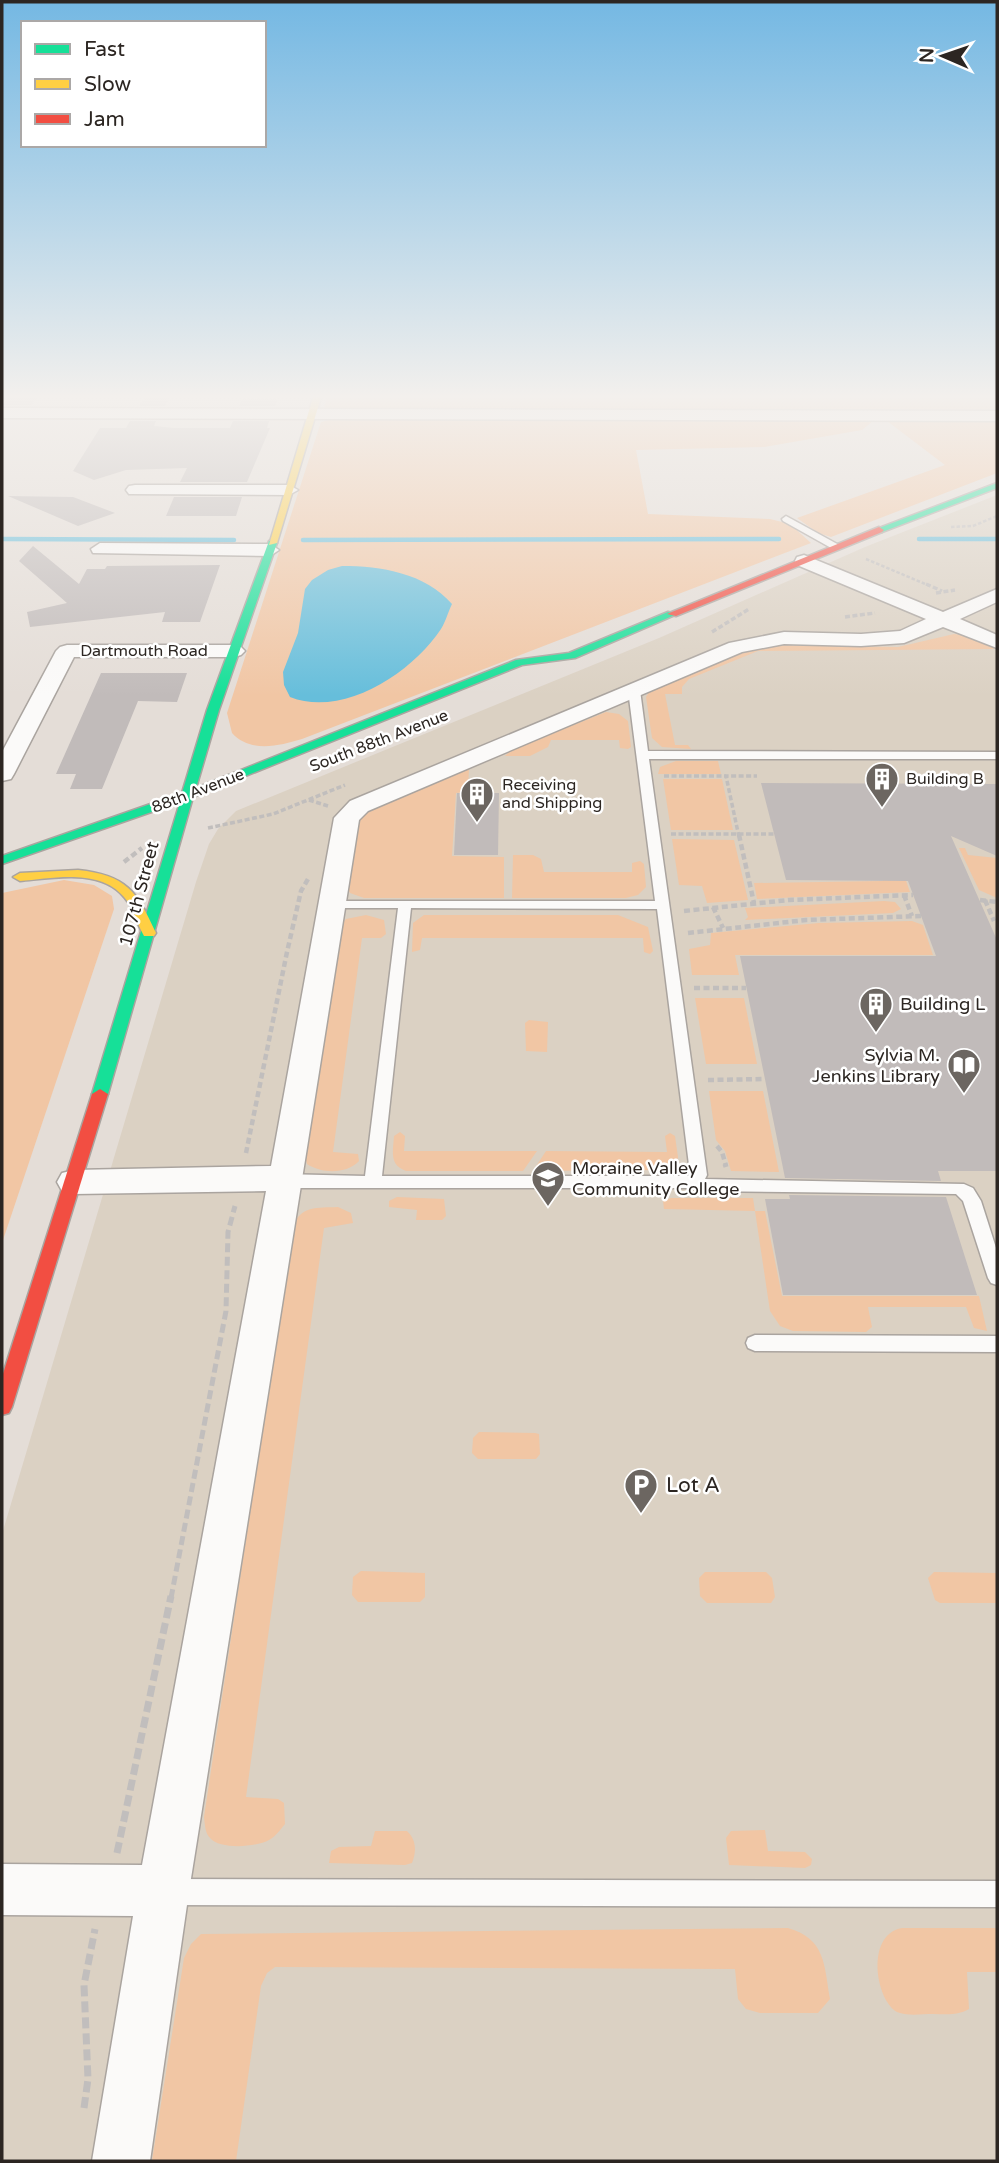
<svg xmlns="http://www.w3.org/2000/svg" width="999" height="2163" font-family="'Varela Round',sans-serif">
  <rect width="100%" height="100%" fill="#e4ddd7"/>
  <polygon fill="#dbd1c3" points="997,495 997,2161 2,2161 2,1534 196,882 209,844 218,829 236,811 659,638 865,547"/>
  <g fill="#f1c6a4">
    <polygon points="328,394 997,394 997,412 336,412 324,408"/>
    <path d="M339,417L870,419L873,421L862,430L764,447L636,450L648,514L770,519L790,524L811,543L302,739C279,746 250,753 232,733L227,713L321,422Z"/>
    <polygon points="891,418 997,419 997,473 831,537 818,533 797,518 945,465 887,421"/>
    <polygon points="954,634 968,636 992,646 994,649 758,651 689,679 682,687 682,694 665,694 675,745 688,745 691,749 662,747 652,738 646,697 649,692 752,649 769,645 898,647"/>
    <polygon points="606,712 619,714 628,721 631,747 628,749 620,748 619,740 551,740 548,747 530,756 505,756 511,750"/>
    <polygon points="676,761 718,761 721,774 658,774 660,767"/>
    <polygon points="469,768 468,792 456,793 452,856 504,857 504,898 364,898 350,893 347,887 357,824 366,812"/>
    <polygon points="663,779 722,779 733,830 671,830"/>
    <polygon points="672,839 734,840 748,900 707,903 702,886 679,885"/>
    <polygon points="959,848 965,848 968,855 997,858 997,898 979,890"/>
    <polygon points="513,855 533,855 541,859 544,872 632,872 632,863 640,861 644,864 646,887 638,895 626,898 512,898"/>
    <polygon points="900,864 910,892 757,899 754,883 882,881"/>
    <polygon points="64,880 94,885 112,896 114,909 2,1243 2,893"/>
    <polygon points="884,901 895,902 901,909 893,913 745,920 748,917 745,908"/>
    <path d="M366,915L384,920L386,934L381,938H362L333,1152L358,1154L359,1161C347,1174 322,1174 307,1164L305,1157L340,925L346,919Z"/>
    <polygon points="424,915 618,915 648,927 653,951 650,954 644,952 643,938 422,938 420,950 412,952 413,923"/>
    <polygon points="912,921 923,925 933,955 735,955 739,975 692,975 689,949 710,945 711,933 819,923"/>
    <polygon points="695,998 744,998 757,1064 706,1064"/>
    <polygon points="529,1020 548,1022 547,1052 526,1051 525,1023"/>
    <polygon points="709,1091 763,1091 779,1172 731,1171 725,1151 716,1140"/>
    <path d="M400,1132L405,1136L404,1151H537L523,1171H406C389,1165 393,1152 394,1136Z"/>
    <polygon points="670,1133 675,1136 678,1157 675,1167 669,1170 533,1171 546,1151 667,1152 665,1136"/>
    <polygon points="397,1197 444,1199 446,1216 442,1220 416,1220 417,1210 389,1207 389,1201"/>
    <polygon points="671,1198 753,1198 755,1211 765,1211 782,1296 979,1296 987,1331 974,1328 966,1307 868,1307 872,1327 866,1332 793,1331 780,1326 770,1311 755,1211 664,1209 663,1201"/>
    <path d="M338,1207L351,1213L353,1223L324,1228L246,1797L278,1799L284,1803L285,1824C280,1830 276,1836 269,1840C257,1847 220,1850 210,1838C205,1833 205,1825 204,1817L293,1228C299,1205 318,1208 338,1207Z"/>
    <polygon points="479,1432 535,1433 539,1434 540,1454 536,1459 478,1459 472,1453 473,1438"/>
    <polygon points="361,1571 425,1573 425,1597 420,1602 358,1602 352,1595 353,1577"/>
    <polygon points="705,1572 766,1572 772,1578 775,1597 771,1603 707,1603 700,1596 699,1578"/>
    <polygon points="934,1572 997,1573 997,1603 940,1603 935,1600 928,1578"/>
    <polygon points="765,1830 768,1851 805,1852 812,1859 811,1865 805,1868 729,1865 726,1838 731,1831"/>
    <path d="M375,1831H407C416,1839 417,1851 412,1863L405,1865L329,1863L331,1851L339,1847L371,1846Z"/>
    <path d="M788,1928C826,1939 824,1965 830,1999L818,2013H760L746,2009L738,1999L735,1969L275,1967L267,1973L261,1986L236,2161H152L184,1958L191,1944L201,1934Z"/>
    <path d="M902,1928H997V1972H967L969,2009C957,2016 946,2014 933,2014C923,2014 909,2016 900,2013C877,2007 863,1935 902,1928Z"/>
  </g>
  <path fill="#66bedb" d="M342,566C381,566 425,573 452,604C448,612 446,621 441,629C412,673 343,718 290,697L284,685L283,672L298,633L305,589L312,580L328,570Z"/>
  <g fill="none" stroke-linecap="round" stroke-linejoin="round">
    <g stroke="#66bedb" stroke-width="4.5">
      <polyline points="2,539 234,540"/>
      <polyline points="919,539 997,539"/>
      <polyline points="303,540 779,539"/>
    </g>
  </g>
  <g fill="#c1bbba">
    <polygon points="11,394 41,394 31,405 2,405"/>
    <polygon points="147,394 171,394 165,406 139,406"/>
    <polygon points="242,399 278,399 275,406 239,406"/>
    <polygon points="130,421 156,421 154,426 174,428 230,428 233,421 269,421 267,428 270,428 247,482 180,482 187,468 126,470 94,480 73,471 100,428 126,428"/>
    <polygon points="8,496 73,497 115,513 78,526"/>
    <polygon points="174,497 242,497 236,516 166,516"/>
    <polygon points="33,546 79,584 87,569 105,569 107,566 220,565 200,622 162,622 165,612 30,627 27,612 67,603 19,561"/>
    <polygon points="101,673 187,673 177,702 138,701 102,789 70,789 76,774 56,774"/>
    <polygon points="761,783 997,784 997,856 951,836 997,940 997,1171 938,1171 941,1181 785,1178 740,956 936,956 908,881 786,880"/>
    <polygon points="457,793 499,793 498,855 454,855"/>
    <polygon points="789,1195 946,1197 977,1295 783,1295 765,1199 790,1199"/>
  </g>
  <g fill="none" stroke-linecap="round" stroke-linejoin="round">
    <defs>
      <g id="lane">
        <polygon points="786,516 839,545 841,547 833,549 783,521 782,519"/>
        <path d="M634,687L640,690L648,751L997,752V759H649L707,1175L705,1179L964,1184L973,1188L981,1201L997,1251V1285L991,1283L988,1278L963,1201L956,1194L701,1191L691,1188H299L281,1182L279,1178L281,1174L365,1176L398,908H334L327,904L329,901H655L628,690ZM411,908L657,909L690,1173L688,1176H382Z"/>
        <polygon points="755,1335 997,1336 997,1352 755,1351 748,1348 746,1343 748,1338"/>
        <polygon points="170,1879 997,1881 997,1907 170,1905 161,1901 157,1892 161,1883"/>
      </g>
      <g id="street">
        <polygon points="2,408 997,411 997,421 2,418"/>
        <polygon points="135,485 289,485 298,490 289,495 129,494 126,490 129,486"/>
        <polygon points="100,543 270,544 279,550 270,556 93,553 91,549"/>
        <polygon points="804,555 943,612 997,589 997,602 960,619 997,635 997,648 943,627 904,643 861,646 784,644 742,652 368,811 359,820 189,1891 150,2161 92,2161 133,1916 2,1915 2,1864 142,1865 266,1191 74,1194 62,1191 57,1182 62,1173 74,1170 271,1166 334,818 350,801 729,643 784,632 861,634 900,631 926,619 797,565 795,561 797,557"/>
        <polygon points="67,645 234,645 241,647 245,651 241,655 234,657 74,657 14,774 11,779 2,781 2,752 56,651 60,647"/>
      </g>
      <g id="fast">
        <polygon points="997,483 997,488 882,532 874,530"/>
        <polygon points="269,541 277,543 219,710 196,788 516,660 569,653 668,612 677,614 575,658 522,665 193,797 108,1094 100,1099 94,1098 92,1094 180,802 2,864 2,856 182,793 207,710"/>
      </g>
      <g id="slow">
        <polygon points="314,394 322,394 277,543 269,545"/>
        <path d="M78,870C126,875 137,891 156,933L154,936H144C137,924 134,908 124,897C100,868 53,878 20,881L13,877L20,873Z"/>
      </g>
      <g id="jam">
        <polygon points="879,527 884,530 882,532 676,616 667,614"/>
        <polygon points="100,1089 108,1094 12,1407 9,1413 2,1415 2,1377 92,1094"/>
      </g>
    </defs>
    <use href="#lane" stroke="#aaa49f" stroke-width="3"/>
    <use href="#street" stroke="#aaa49f" stroke-width="3"/>
    <use href="#fast" stroke="#aaa49f" stroke-width="3"/>
    <use href="#slow" stroke="#aaa49f" stroke-width="3"/>
    <use href="#jam" stroke="#aaa49f" stroke-width="3"/>
    <g stroke="#c1bebd" stroke-width="2.5" stroke-dasharray="3.5 2" stroke-linecap="butt">
      <polyline points="951,527 973,526 997,516"/>
      <polyline points="866,559 930,586"/>
    </g>
    <g stroke="#c1bebd" stroke-width="3.5" stroke-dasharray="5 2.5" stroke-linecap="butt">
      <polyline points="926,584 942,591"/>
      <polyline points="936,593 955,590"/>
      <polyline points="845,617 875,613"/>
      <polyline points="712,632 749,609"/>
      <polyline points="892,770 897,784"/>
      <polyline points="977,774 981,784"/>
      <polyline points="664,776 726,776"/>
      <polyline points="309,800 328,806"/>
      <polyline points="208,828 273,814 345,785"/>
      <polyline points="671,834 774,834"/>
      <polyline points="739,837 726,776 757,776"/>
    </g>
    <g stroke="#c1bebd" stroke-width="4.5" stroke-dasharray="6 3.5" stroke-linecap="butt">
      <polyline points="739,835 754,903"/>
      <polyline points="124,862 142,848"/>
      <polyline points="904,895 912,916"/>
      <polyline points="980,900 997,902"/>
      <polyline points="985,900 994,921"/>
      <polyline points="713,907 723,928"/>
      <polyline points="684,911 789,900 913,895"/>
      <polyline points="688,933 806,920 921,916"/>
      <polyline points="694,988 746,988"/>
      <polyline points="708,1080 765,1079"/>
      <polyline points="717,1146 722,1152 726,1166"/>
      <polyline points="246,1153 287,952 301,891 308,879"/>
    </g>
    <g stroke="#c1bebd" stroke-width="5" stroke-dasharray="9 4.5" stroke-linecap="butt">
      <polyline points="725,1164 726,1167"/>
      <polyline points="171,1598 226,1311 228,1232 235,1206"/>
    </g>
    <g stroke="#c1bebd" stroke-width="7" stroke-dasharray="11 5" stroke-linecap="butt">
      <polyline points="117,1853 171,1596"/>
      <polyline points="84,2108 88,2079 84,1985 95,1929"/>
    </g>
    <use href="#lane" fill="#fbfaf9" fill-rule="evenodd"/>
    <use href="#street" fill="#fbfaf9" fill-rule="evenodd"/>
    <use href="#fast" fill="#16e098" fill-rule="evenodd"/>
    <use href="#slow" fill="#ffcf43" fill-rule="evenodd"/>
    <use href="#jam" fill="#f24e42" fill-rule="evenodd"/>
  </g>
  <linearGradient id="sky" x2="0" y2="1"><stop stop-color="#74b8e3"/><stop offset="0.57" stop-color="#f3f0ed"/><stop offset="1" stop-color="#f3f0ed" stop-opacity="0"/></linearGradient>
  <rect width="999" height="696" fill="url(#sky)"/>
  <defs>
    <symbol id="building-pin" viewBox="-11 -11 22 30"><path d="M0 17L-7.5 6A9.5 9.5 0 1 1 7.5 6Z" fill="#6c6661" stroke="#fff"/><path d="M-4-6H4V6H1V3H-1V6H-4ZM-2.5-4.3h1.7v1.8h-1.7ZM.8-4.3h1.7v1.8H.8ZM-2.5-1h1.7V.8h-1.7ZM.8-1h1.7V.8H.8Z" fill="#fff"/></symbol>
    <symbol id="library-pin" viewBox="-11 -11 22 30"><path d="M0 17L-7.5 6A9.5 9.5 0 1 1 7.5 6Z" fill="#6c6661" stroke="#fff"/><path d="M-6-4Q-3-5.5-.7-3.5V5Q-3 3-6 4ZM6-4Q3-5.5 .7-3.5V5Q3 3 6 4Z" fill="#fff"/></symbol>
    <symbol id="university-pin" viewBox="-11 -11 22 30"><path d="M0 17L-7.5 6A9.5 9.5 0 1 1 7.5 6Z" fill="#6c6661" stroke="#fff"/><path d="M0-5L7-2L0 1L-7-2ZM-4 1L0 2.5L4 1V4Q0 6-4 4Z" fill="#fff"/></symbol>
    <symbol id="parking-pin" viewBox="-11 -11 22 30"><path d="M0 17L-7.5 6A9.5 9.5 0 1 1 7.5 6Z" fill="#6c6661" stroke="#fff"/><path d="M-3.5-5.5H1a3.5 3.5 0 0 1 0 7H-1V5.5H-3.5ZM-1-3.4V-.6H.8a1.4 1.4 0 0 0 0-2.8Z" fill="#fff"/></symbol>
  </defs>
  <g fill-rule="evenodd">
    <use href="#building-pin" x="863" y="760" width="38" height="52"/>
    <use href="#building-pin" x="458" y="775" width="38" height="52"/>
    <use href="#building-pin" x="857" y="985" width="38" height="52"/>
    <use href="#library-pin" x="945" y="1046" width="38" height="52"/>
    <use href="#university-pin" x="529" y="1159" width="38" height="52"/>
    <use href="#parking-pin" x="622" y="1466" width="38" height="52"/>
  </g>
  <g text-anchor="middle" dominant-baseline="central" stroke-width="5" stroke-linejoin="round" paint-order="stroke">
    <g font-size="16" fill="#2c2622" stroke="#fff">
      <text x="144" y="651">Dartmouth Road</text>
      <text transform="translate(379 741) rotate(-21)">South 88th Avenue</text>
      <text transform="translate(198 791) rotate(-21)">88th Avenue</text>
    </g>
    <g font-size="16" fill="#2c2622" stroke="#fff" text-anchor="start">
      <text x="906" y="779">Building B</text>
      <text x="502" y="785">Receiving<tspan x="502" dy="18">and Shipping</tspan></text>
    </g>
    <g font-size="18" fill="#2c2622" stroke="#fff">
      <text transform="translate(139 894) rotate(-75)">107th Street</text>
    </g>
    <g font-size="18" fill="#2c2622" stroke="#fff" text-anchor="start">
      <text x="900" y="1004">Building L</text>
      <text x="940" y="1055" text-anchor="end">Sylvia M.<tspan x="940" dy="21">Jenkins Library</tspan></text>
      <text x="572" y="1168">Moraine Valley<tspan x="572" dy="21">Community College</tspan></text>
    </g>
    <g font-size="21" fill="#2c2622" stroke="#fff" text-anchor="start">
      <text x="666" y="1485">Lot A</text>
    </g>
  </g>
  <rect width="999" height="2163" fill="none" stroke="#2c2622" stroke-width="7"/>
  <rect x="21" y="21" width="245" height="126" fill="#ffffff" stroke="#aba8a7" stroke-width="2"/>
  <rect x="35" y="44" width="35" height="10" fill="#16e098" stroke="#aba8a7" stroke-width="2"/>
  <text x="84" y="56" font-size="21" fill="#2c2622">Fast</text>
  <rect x="35" y="79" width="35" height="10" fill="#ffcf43" stroke="#aba8a7" stroke-width="2"/>
  <text x="84" y="91" font-size="21" fill="#2c2622">Slow</text>
  <rect x="35" y="114" width="35" height="10" fill="#f24e42" stroke="#aba8a7" stroke-width="2"/>
  <text x="84" y="126" font-size="21" fill="#2c2622">Jam</text>
  <g transform="translate(943 56) rotate(272)" stroke="#ffffff" stroke-width="5" paint-order="stroke">
  <path d="M0-5L12 26L0 18L-12 26Z" fill="#2c2622"/>
  <text y="-10" font-size="19" font-weight="bold" text-anchor="middle" fill="#2c2622">N</text>
  </g>
</svg>
